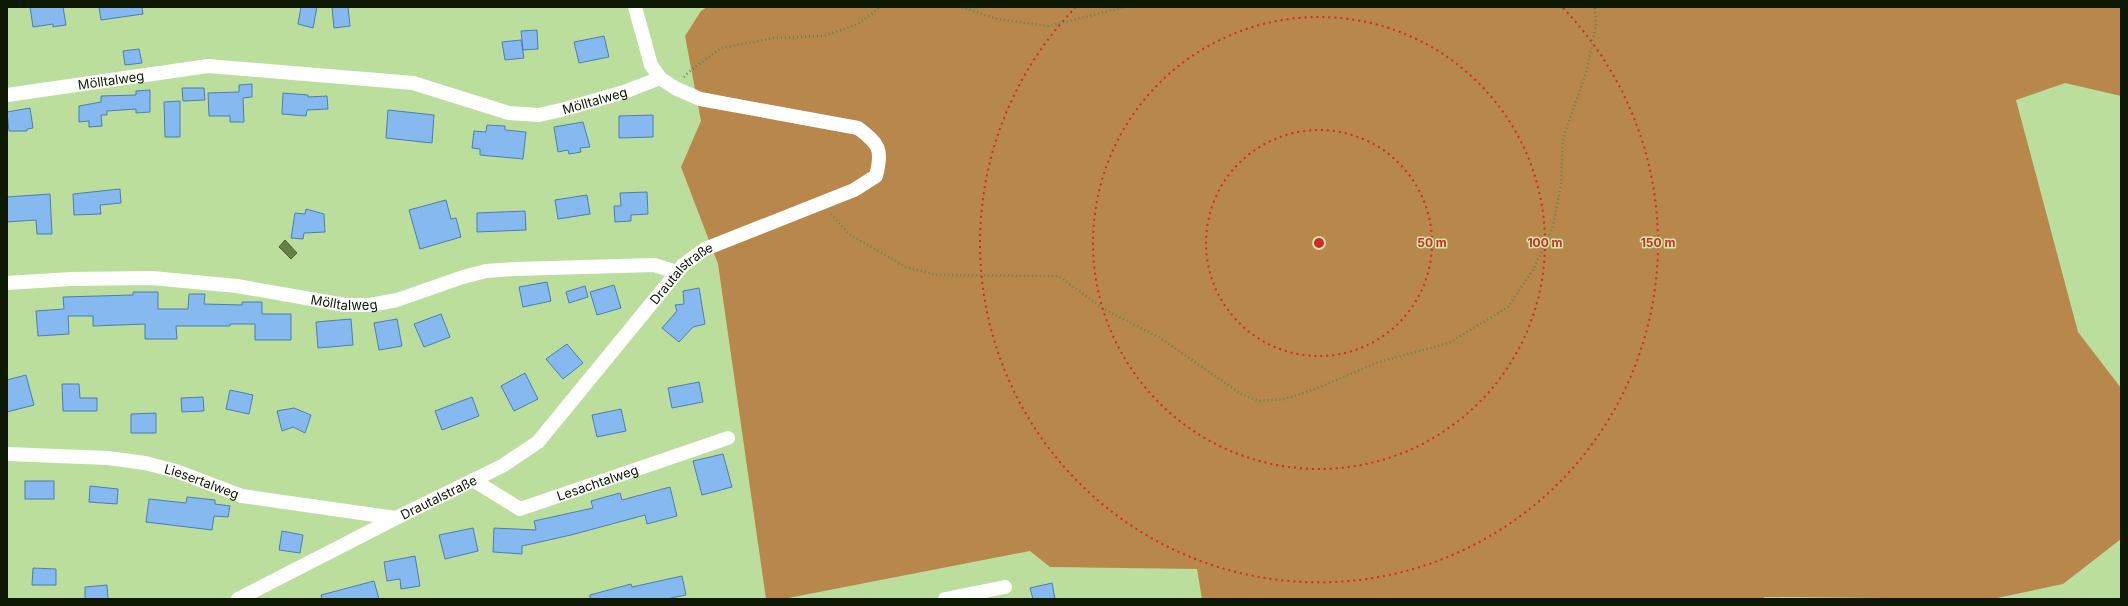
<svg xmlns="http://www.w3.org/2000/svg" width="2128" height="606" font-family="Inter,sans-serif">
  <rect width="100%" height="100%" fill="#bcde9d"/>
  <polygon fill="#b7874b" points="707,7 2121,7 2121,96 2065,83 2016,100 2078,332 2121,388 2121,539 2063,584 1992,599 1764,597 1764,599 1202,599 1197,569 1050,567 1030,551 783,599 766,599 718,264 681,167 701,121 685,36 701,11"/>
  <polygon fill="#638243" stroke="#496230" points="285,240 297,253 291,259 279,247"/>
  <g fill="#85b9f0" stroke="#4d7daf">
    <polygon points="30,7 63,7 66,25 53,27 53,24 33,27"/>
    <polygon points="99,7 142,7 143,14 101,20"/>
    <polygon points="301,7 317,7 313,28 298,24"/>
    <polygon points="332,7 348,7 350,26 334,28"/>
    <polygon points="537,30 538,49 523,50 521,31"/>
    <polygon points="604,36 609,57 579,63 574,42"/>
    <polygon points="521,40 524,58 505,60 502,42"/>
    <polygon points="139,49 142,63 125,65 123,51"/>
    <polygon points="252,84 252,97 243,98 244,122 230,122 230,116 209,116 208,93 239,92 239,85"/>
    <polygon points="182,88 204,88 205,100 183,101"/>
    <polygon points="150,90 150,112 136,113 136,109 107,111 107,115 101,115 102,126 89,127 89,121 79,122 79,106 101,102 101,96 136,95 136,91"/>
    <polygon points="283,93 308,95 308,97 327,96 328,109 307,110 306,116 282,114"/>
    <polygon points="180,101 180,137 165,137 164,102"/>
    <polygon points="30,108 33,128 27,129 27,131 9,131 7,112"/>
    <polygon points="388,110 434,115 432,143 386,138"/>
    <polygon points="653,115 653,137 619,138 619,116"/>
    <polygon points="583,122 590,147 580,148 581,152 569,154 568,150 558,152 554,127"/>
    <polygon points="487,125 505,126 505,130 526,132 523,159 480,155 480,149 472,148 474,131 486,132"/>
    <polygon points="120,189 121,203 100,205 101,214 74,215 73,194"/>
    <polygon points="647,192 648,214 631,215 631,221 615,222 614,206 621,206 620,193"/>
    <polygon points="50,194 52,234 37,234 36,220 7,222 7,197"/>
    <polygon points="587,195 590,214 558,219 555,200"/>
    <polygon points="446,200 451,219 456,218 461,237 420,249 409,210"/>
    <polygon points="306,209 324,214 325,232 304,233 303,239 291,238 295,213 305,214"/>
    <polygon points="525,211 526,230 477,232 477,213"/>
    <polygon points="547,282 551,301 523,307 519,287"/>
    <polygon points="614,285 621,308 597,315 590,292"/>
    <polygon points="585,286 588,297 569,303 566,292"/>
    <polygon points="699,288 705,324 693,327 679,342 662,328 677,311 675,305 684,304 683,291"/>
    <polygon points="133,292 158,292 158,309 188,309 189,294 205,294 204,304 242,305 242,302 262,302 262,314 291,314 291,340 255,340 255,324 230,324 230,326 176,326 177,339 145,339 145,324 93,326 93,316 68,316 69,334 38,336 36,311 64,309 63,297 133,295"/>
    <polygon points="441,314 450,337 424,347 414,324"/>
    <polygon points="351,319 353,345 318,348 316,322"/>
    <polygon points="397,319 402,346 379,350 374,323"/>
    <polygon points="567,344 583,363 563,379 546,359"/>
    <polygon points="525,373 538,399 514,411 501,386"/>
    <polygon points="26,375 34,405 7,412 7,380"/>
    <polygon points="699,382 703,402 672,408 668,388"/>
    <polygon points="62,384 79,384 80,398 97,398 97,411 63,411"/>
    <polygon points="230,390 253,395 249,414 226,409"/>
    <polygon points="203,397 204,411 182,412 181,398"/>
    <polygon points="472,397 479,416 442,430 435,411"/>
    <polygon points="294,408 311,415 305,433 293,427 282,431 277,411"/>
    <polygon points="621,409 626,431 597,437 592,415"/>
    <polygon points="156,413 156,433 131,433 131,414"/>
    <polygon points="723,454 732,487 702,495 693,461"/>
    <rect x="25" y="481" width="29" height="18"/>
    <polygon points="90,486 118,489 117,504 89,502"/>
    <polygon points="670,487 677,516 647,524 645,515 571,535 522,546 522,554 493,552 494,528 536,530 534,521 593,508 591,501 620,493 622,500"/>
    <polygon points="187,497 215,500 215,504 230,506 228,517 214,516 212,530 146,522 149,499 186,503"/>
    <polygon points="473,528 478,551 445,559 439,535"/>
    <polygon points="282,531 303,535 300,553 279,550"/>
    <polygon points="415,556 420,586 401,589 400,579 387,581 384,562"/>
    <polygon points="33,568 56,569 56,585 32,585"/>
    <polygon points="682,576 686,595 666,599 590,599 590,595 631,584 632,587"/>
    <polygon points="374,581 379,599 322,599 321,595"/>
    <polygon points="1052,583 1055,599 1033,599 1030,588"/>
    <polygon points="107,585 108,599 85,599 85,587"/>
  </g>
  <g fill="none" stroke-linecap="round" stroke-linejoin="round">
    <g stroke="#6a8254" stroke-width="2.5" stroke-dasharray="1 3" stroke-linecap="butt">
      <polyline points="962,7 997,19 1049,26 1125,7"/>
      <polyline points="684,77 690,71 721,48 774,38 824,36 858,24 880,7"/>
      <polyline points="831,214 849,234 906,267 937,275 1059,276 1102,308 1160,338 1241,394 1259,401 1285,399 1315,389 1379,362 1449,343 1508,307 1533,270 1553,227 1561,184 1563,138 1586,73 1596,25 1595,7"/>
    </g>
    <g stroke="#fff" stroke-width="14">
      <path id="s1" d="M7,95L208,66L413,83L509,113L539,115L565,109L624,92L660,78"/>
      <path id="s2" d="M7,283L71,279L152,278L237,286L345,305H370L397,300L463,277L486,271L515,269L654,265L677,272"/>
      <path id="s3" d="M7,454L108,458L145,463L176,471L242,496L396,518"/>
      <path id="s4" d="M473,480L520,509L728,438"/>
      <path id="s5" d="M238,599L396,518L502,466L538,442L683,265L705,249L854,190L876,176C883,149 879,144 858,128L700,99L675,88L660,78L651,65L635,7"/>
      <polyline points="945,599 1005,587"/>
    </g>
  </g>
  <g fill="none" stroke="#d62828" stroke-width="2" stroke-dasharray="2 4">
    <circle cx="1319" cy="243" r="113"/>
    <circle cx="1319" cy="243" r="226"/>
    <path d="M1563 8A339 339 0 1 1 1075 8"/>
  </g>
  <g text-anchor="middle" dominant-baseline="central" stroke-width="3" stroke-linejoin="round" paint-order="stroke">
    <g font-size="13" fill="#0d1902" stroke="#c9eba9">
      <text stroke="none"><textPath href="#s1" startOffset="105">Mölltalweg</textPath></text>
      <text stroke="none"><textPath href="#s1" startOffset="597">Mölltalweg</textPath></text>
      <text stroke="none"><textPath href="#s5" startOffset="561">Drautalstraße</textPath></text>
      <text stroke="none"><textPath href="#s2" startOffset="339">Mölltalweg</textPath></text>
      <text stroke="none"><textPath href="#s3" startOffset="198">Liesertalweg</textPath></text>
      <text stroke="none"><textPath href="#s4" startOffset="137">Lesachtalweg</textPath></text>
      <text stroke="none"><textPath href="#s5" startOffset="225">Drautalstraße</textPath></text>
    </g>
  </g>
  <circle cx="1319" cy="243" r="6" fill="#d62828" stroke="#c9eba9" stroke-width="2"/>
  <g font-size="12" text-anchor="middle" font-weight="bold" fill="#d62828" stroke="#c9eba9" stroke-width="3" stroke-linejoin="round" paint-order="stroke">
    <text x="1432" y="247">50 m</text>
    <text x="1545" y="247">100 m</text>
    <text x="1658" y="247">150 m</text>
  </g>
  <rect width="2128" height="606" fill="none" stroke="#0d1902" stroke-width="16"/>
</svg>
